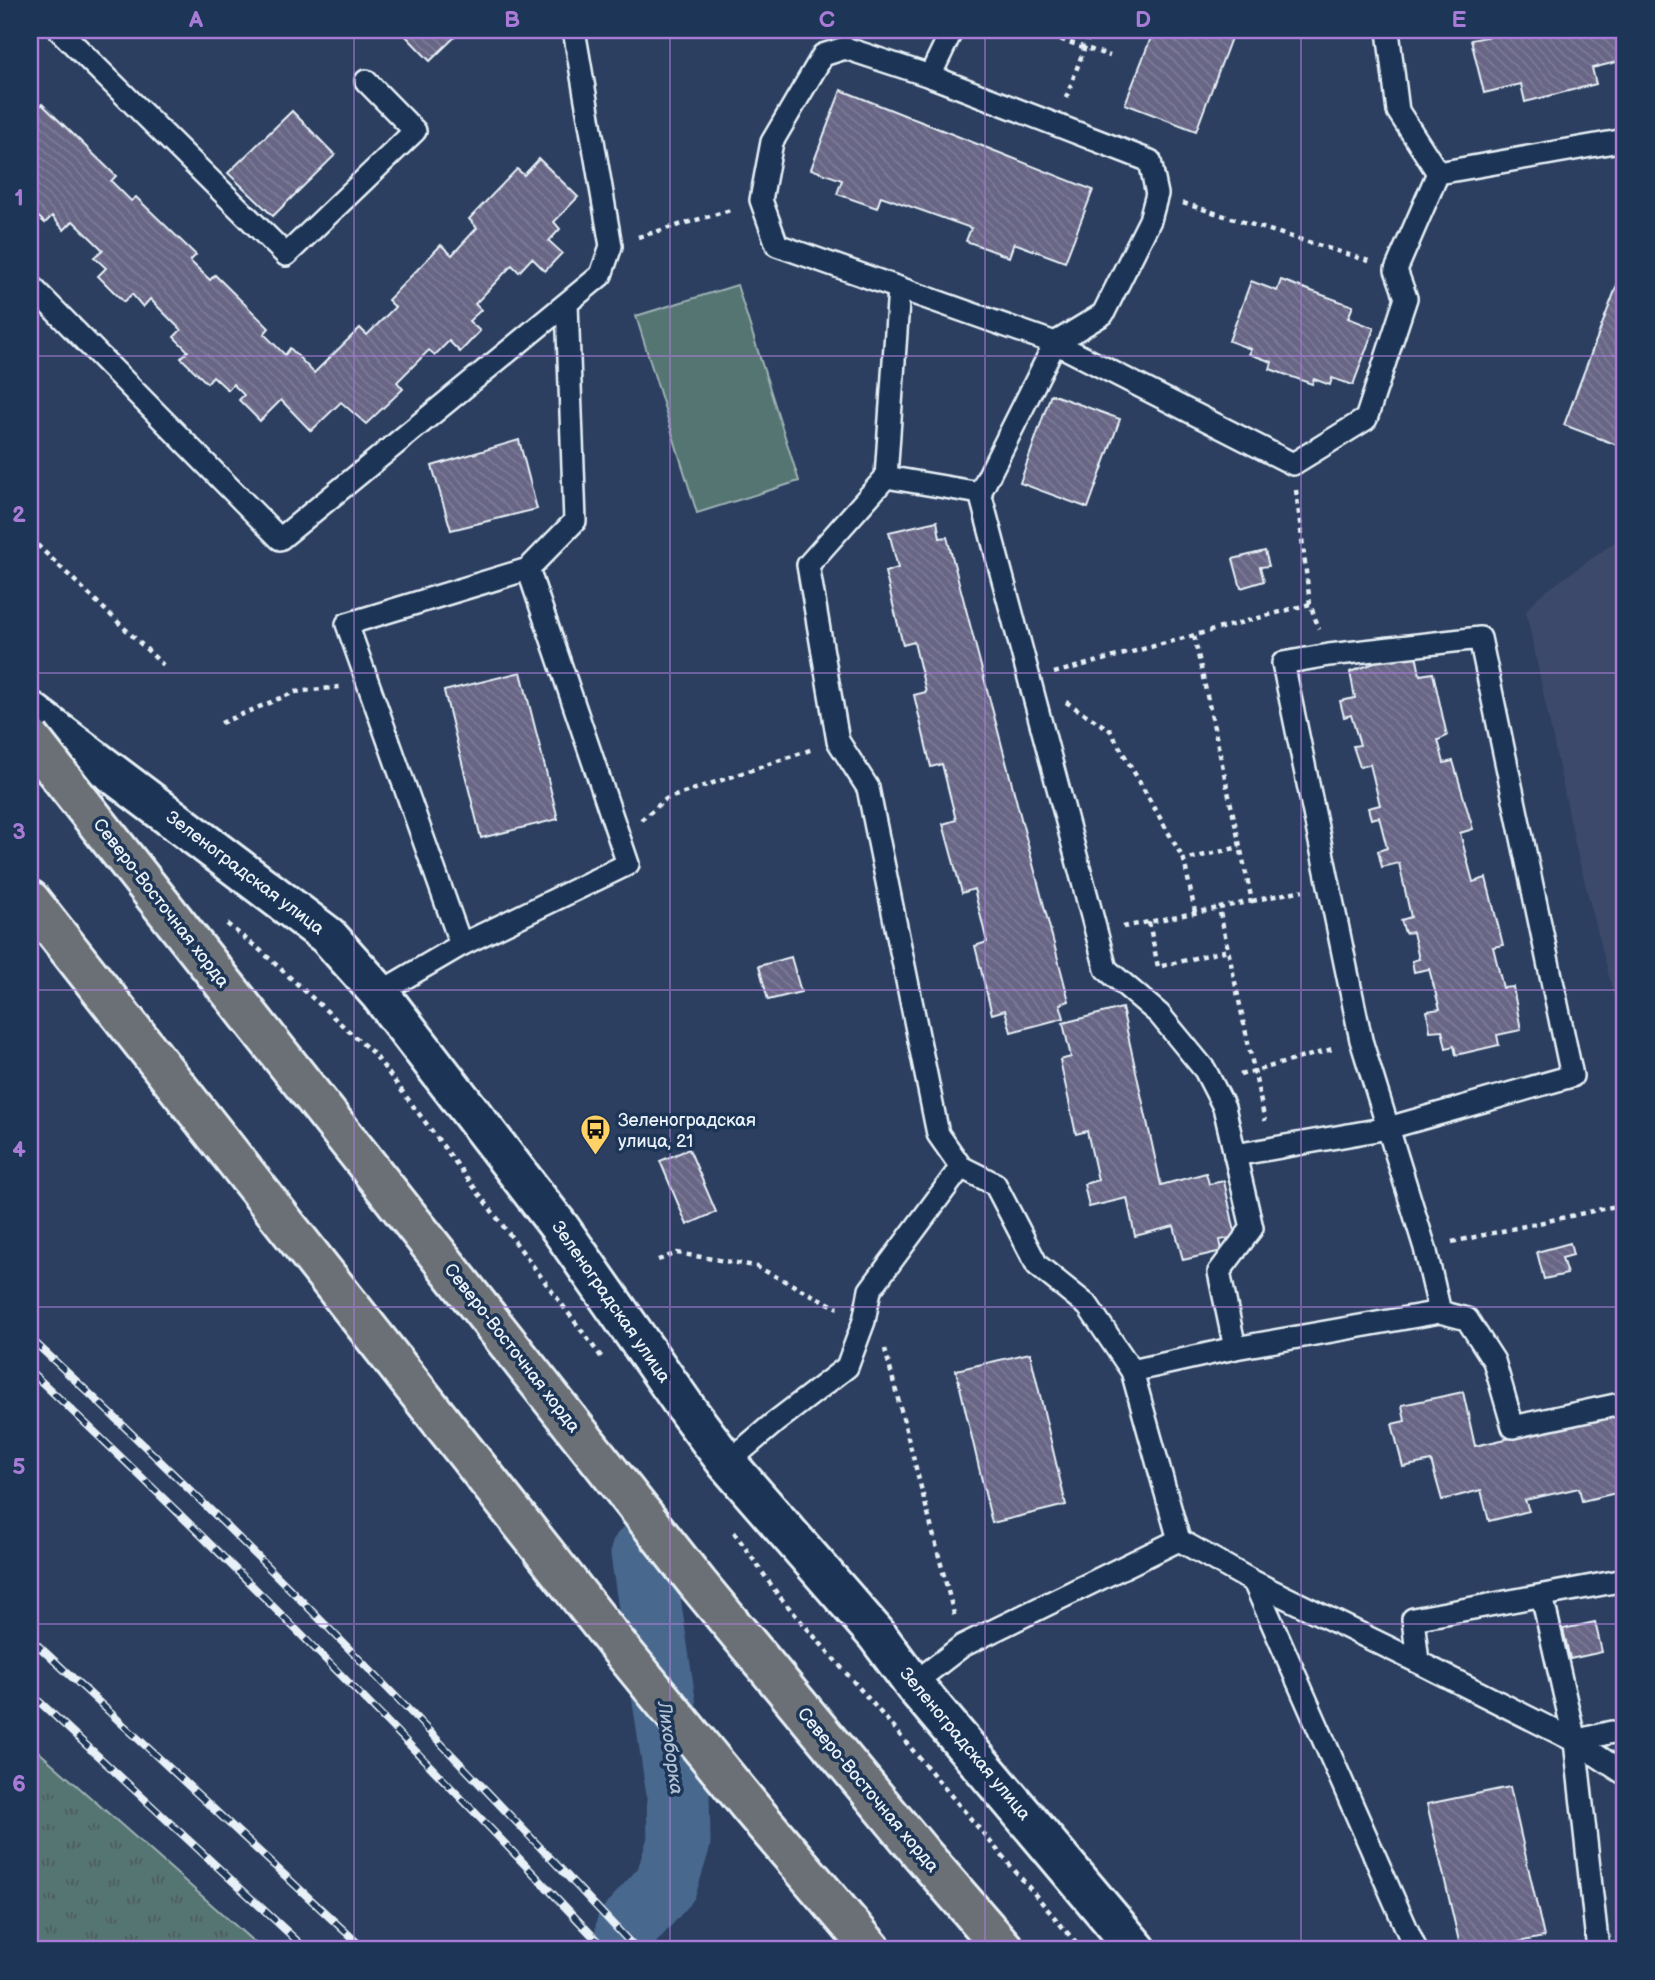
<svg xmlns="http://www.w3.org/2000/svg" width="1655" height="1980" font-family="'Balsamiq Sans',sans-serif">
  <defs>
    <pattern id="grass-tufts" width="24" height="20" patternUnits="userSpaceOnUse" patternTransform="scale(1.75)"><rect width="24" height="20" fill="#557472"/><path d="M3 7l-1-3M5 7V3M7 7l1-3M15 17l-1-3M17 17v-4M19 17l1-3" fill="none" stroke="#4d5c5c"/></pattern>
    <pattern id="building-back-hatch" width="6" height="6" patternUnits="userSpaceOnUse" patternTransform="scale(1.75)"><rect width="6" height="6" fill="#676585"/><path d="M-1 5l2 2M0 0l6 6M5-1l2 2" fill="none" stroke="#7d7c97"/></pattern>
  </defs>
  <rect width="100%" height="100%" fill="#2c3f60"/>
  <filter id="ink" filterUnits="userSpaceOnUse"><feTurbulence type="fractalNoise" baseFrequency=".0143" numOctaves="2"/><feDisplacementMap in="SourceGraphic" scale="14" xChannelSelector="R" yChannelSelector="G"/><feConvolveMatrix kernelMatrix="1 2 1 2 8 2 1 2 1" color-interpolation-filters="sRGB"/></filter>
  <g filter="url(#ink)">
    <polygon fill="#3e4a6b" points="1625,535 1625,1038 1577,852 1526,611 1539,596"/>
    <polygon fill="url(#grass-tufts)" stroke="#9eb2b5" stroke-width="2" points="30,1744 263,1950 30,1950"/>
    <polygon fill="#557472" stroke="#9eb2b5" stroke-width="2" points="737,285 799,481 697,513 636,316"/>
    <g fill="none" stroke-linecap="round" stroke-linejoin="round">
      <polyline stroke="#48688e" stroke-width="63" points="627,1928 666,1884 679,1842 678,1794 642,1553"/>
    </g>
    <g fill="url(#building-back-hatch)" stroke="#e8f1f8" stroke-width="2">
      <polygon points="400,30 462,30 430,61"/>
      <polygon points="1154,30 1234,30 1196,131 1125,104"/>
      <polygon points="1490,30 1625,30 1625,60 1592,68 1596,84 1525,102 1521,84 1484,93 1471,40 1491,36"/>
      <polygon points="841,90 1093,190 1065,262 1014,243 1009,257 966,241 971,228 881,196 877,208 837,194 842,180 811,169"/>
      <polygon points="30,104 36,110 42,104 116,176 111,181 131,201 136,197 196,255 190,261 210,280 215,275 269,328 264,334 285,355 290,348 314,373 360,328 367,335 395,307 388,300 441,245 452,255 477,228 469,219 517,169 524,175 539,159 578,197 554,222 560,229 549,241 562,253 545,271 532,258 519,272 512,265 475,304 481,310 469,321 480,331 460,352 449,341 435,355 429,350 397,382 403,389 366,424 341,402 311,431 281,400 260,421 239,400 244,395 233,384 228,390 213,376 207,383 181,358 188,351 174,337 181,330 150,299 143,307 132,294 124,302 98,276 106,268 94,257 103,250 73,221 64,230 52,216 45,223 30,209"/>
      <polygon points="292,111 335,155 273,216 228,173"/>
      <polygon points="1281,280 1353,306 1348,318 1374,328 1353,385 1332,378 1330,385 1314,379 1312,384 1270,369 1272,362 1249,354 1251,349 1229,341 1251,281 1277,291"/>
      <polygon points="1619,280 1625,283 1625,448 1564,425"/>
      <polygon points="1051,394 1120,419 1088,508 1020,483"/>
      <polygon points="519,440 537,509 451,530 432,466"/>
      <polygon points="937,521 940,538 947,537 1069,1001 1060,1004 1064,1018 1011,1032 1005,1010 992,1014 975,946 987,942 974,889 962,893 943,824 956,820 942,764 931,767 914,695 926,692 914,642 903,645 885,572 898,568 889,532"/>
      <polygon points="1265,551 1269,566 1260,567 1264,581 1241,588 1233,559"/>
      <polygon points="1381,653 1394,661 1416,654 1420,675 1433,673 1447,736 1438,740 1444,763 1453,761 1473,829 1460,833 1473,882 1486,878 1503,945 1493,947 1503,988 1513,987 1521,1030 1497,1035 1499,1045 1456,1055 1454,1046 1446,1048 1442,1030 1430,1031 1427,1011 1440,1009 1429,969 1414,972 1412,961 1419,959 1413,932 1405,933 1401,920 1411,917 1399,863 1382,867 1378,851 1387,848 1379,817 1371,819 1368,808 1380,805 1370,764 1360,767 1353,746 1360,745 1351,715 1344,717 1340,701 1355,698 1350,672 1372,664"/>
      <polygon points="521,672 558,819 481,838 444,691"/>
      <polygon points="791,957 801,992 768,1000 759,966"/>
      <polygon points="1122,1008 1161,1185 1206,1173 1209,1184 1224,1181 1236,1237 1220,1240 1222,1251 1183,1260 1174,1226 1135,1236 1127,1198 1089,1207 1084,1184 1098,1180 1087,1131 1076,1134 1060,1060 1071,1057 1063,1023"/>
      <polygon points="689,1149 716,1212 687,1225 660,1161"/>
      <polygon points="1570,1243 1573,1255 1562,1258 1567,1274 1544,1279 1537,1252"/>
      <polygon points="1030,1353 1066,1505 992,1523 956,1370"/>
      <polygon points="1463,1392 1475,1446 1625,1412 1625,1491 1582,1501 1579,1488 1525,1500 1529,1511 1489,1521 1481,1490 1442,1500 1431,1461 1403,1467 1392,1424 1405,1421 1402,1405"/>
      <polygon points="1595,1622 1602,1652 1570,1659 1563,1629"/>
      <polygon points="1510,1787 1544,1937 1476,1950 1461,1950 1427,1804"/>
    </g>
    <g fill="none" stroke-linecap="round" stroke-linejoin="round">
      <defs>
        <g id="service">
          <polyline points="59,30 286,255 415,131 366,81"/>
          <polyline points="952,30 930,76 845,48 823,55 772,142 761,200 777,245 899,288 886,477 808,565 838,741 868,788 938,1134 961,1167 995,1184 1037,1265 1088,1306 1132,1371 1179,1540 1254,1582 1418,1662 1575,1741 1625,1774"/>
          <polyline points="1390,30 1388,31 1398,111 1438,173 1625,140"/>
          <polyline points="30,285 280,539 601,275 611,246 574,30"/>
          <polyline points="899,288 1055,343 1293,464 1366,419 1406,298 1396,270 1438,173"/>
          <polyline points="886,477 980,493 1055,343 1103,314 1150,220 1157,194 1150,161 930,76"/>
          <polyline points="980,493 1106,969 1159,1014 1205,1070 1224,1107 1252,1228 1219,1272 1235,1348"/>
          <polyline points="461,945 628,864 528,569"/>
          <polyline points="379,993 461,945 347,624 528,569 575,521 567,304"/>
          <polyline points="1235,1155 1388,1128 1572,1076 1480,638 1329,655 1283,663 1361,1040 1425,1248 1440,1312 1467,1319 1494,1361 1513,1427 1625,1403"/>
          <polyline points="1132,1371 1235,1348 1440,1312"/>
          <polyline points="727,1463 774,1423 847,1367 864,1321 870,1290 961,1167"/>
          <polyline points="1254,1582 1416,1950"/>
          <polyline points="1542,1596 1575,1741 1598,1950"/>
          <polyline points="1418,1662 1413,1619 1625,1580"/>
          <polyline points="913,1684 962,1646 1179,1540"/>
          <polyline points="1575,1741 1612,1732"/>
        </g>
        <polyline id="tertiary" points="30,711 328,936 379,993 560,1228 688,1411 727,1463 876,1634 913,1684 1137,1950"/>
        <g id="primary">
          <polyline points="30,900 619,1647 752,1809 872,1950"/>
          <polyline points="921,1853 1005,1950"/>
        </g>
      </defs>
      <use href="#service" stroke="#e8f1f8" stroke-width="26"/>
      <use href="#tertiary" stroke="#e8f1f8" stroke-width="44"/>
      <use href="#primary" stroke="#e8f1f8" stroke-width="44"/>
      <g stroke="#e8f1f8" stroke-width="4.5" stroke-dasharray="5 5" stroke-linecap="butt">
        <polyline points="1032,30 1110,56"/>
        <polyline points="1066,98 1091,30"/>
        <polyline points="1183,203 1372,262"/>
        <polyline points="638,237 734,209"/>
        <polyline points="1296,490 1310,604 1319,629"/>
        <polyline points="30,538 163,665"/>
        <polyline points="1194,636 1252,901 1219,908 1265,1121"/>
        <polyline points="1054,673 1310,604"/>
        <polyline points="1066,702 1110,730 1184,860"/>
        <polyline points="221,723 295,692 340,687"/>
        <polyline points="641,820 666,799 813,749"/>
        <polyline points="1252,901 1303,890"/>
        <polyline points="1195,912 1184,860 1240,847"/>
        <polyline points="1149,922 1158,967 1228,950"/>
        <polyline points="227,924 260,950 375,1055 602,1358"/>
        <polyline points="1123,927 1219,908"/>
        <polyline points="1240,1075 1336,1048"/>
        <polyline points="1452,1242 1625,1204"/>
        <polyline points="658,1260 677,1253 755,1266 838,1308"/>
        <polyline points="885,1349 955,1618"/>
        <polyline points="734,1532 779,1596 888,1721 1082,1950"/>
      </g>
      <use href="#service" stroke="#1d3557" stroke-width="21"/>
      <use href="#tertiary" stroke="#1d3557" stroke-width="38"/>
      <use href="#primary" stroke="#6b6f75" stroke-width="38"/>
      <defs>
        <g id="rail">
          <path d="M30,1338C241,1533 441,1741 637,1950"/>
          <path d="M30,1371C229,1557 419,1752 606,1950"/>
          <polyline points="30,1638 365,1950"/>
          <polyline points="30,1693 307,1950"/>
        </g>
      </defs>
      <use href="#rail" stroke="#e8f1f8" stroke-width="8"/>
      <use href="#rail" stroke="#1d3557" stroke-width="5" stroke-dasharray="16" stroke-linecap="butt"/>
      <defs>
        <polyline id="primary-bridge" points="30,738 698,1584 921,1853"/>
      </defs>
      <use href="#primary-bridge" stroke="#e8f1f8" stroke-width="44" stroke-linecap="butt"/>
      <use href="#primary-bridge" stroke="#6b6f75" stroke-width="38"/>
    </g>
  </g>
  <path fill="none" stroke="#a77bd6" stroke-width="2" stroke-opacity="0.55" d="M354,30V1950M670,30V1950M985,30V1950M1301,30V1950M30,356H1625M30,673H1625M30,990H1625M30,1307H1625M30,1624H1625"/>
  <defs>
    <symbol id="bus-pin" viewBox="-11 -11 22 30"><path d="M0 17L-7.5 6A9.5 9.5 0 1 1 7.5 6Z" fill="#ffd166" stroke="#1d3557"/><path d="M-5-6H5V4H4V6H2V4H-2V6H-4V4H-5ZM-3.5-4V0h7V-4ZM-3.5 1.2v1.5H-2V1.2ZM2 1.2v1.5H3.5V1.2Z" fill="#111"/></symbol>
  </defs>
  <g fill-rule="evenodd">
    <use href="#bus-pin" x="578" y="1112" width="35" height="47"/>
  </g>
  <g text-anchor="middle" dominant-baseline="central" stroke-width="7" stroke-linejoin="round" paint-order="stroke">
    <g font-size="18" fill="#e8f1f8" stroke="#1d3557">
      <text transform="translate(245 873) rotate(37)">Зеленоградская улица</text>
      <text transform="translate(161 903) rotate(52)">Северо-Восточная хорда</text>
      <text transform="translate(611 1302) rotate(55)">Зеленоградская улица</text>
      <text transform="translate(512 1348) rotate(52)">Северо-Восточная хорда</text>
      <text transform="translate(965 1744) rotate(50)">Зеленоградская улица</text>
      <text transform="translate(868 1790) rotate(50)">Северо-Восточная хорда</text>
    </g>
    <g font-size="18" fill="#e8f1f8" stroke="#1d3557" text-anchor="start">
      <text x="618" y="1120">Зеленоградская<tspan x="618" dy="21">улица, 21</tspan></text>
    </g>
    <g font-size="19" font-style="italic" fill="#b0c1d3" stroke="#1d3557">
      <text transform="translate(670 1748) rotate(82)">Лихоборка</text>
    </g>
  </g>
  <rect width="1655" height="1980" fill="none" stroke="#1d3557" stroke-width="77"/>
  <rect x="38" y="38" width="1578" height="1903" fill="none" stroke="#a77bd6" stroke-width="2.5"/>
  <g font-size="23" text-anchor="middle" font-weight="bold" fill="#a77bd6">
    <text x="196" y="27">A</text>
    <text x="512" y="27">B</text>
    <text x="827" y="27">C</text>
    <text x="1143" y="27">D</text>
    <text x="1459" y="27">E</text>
    <text x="19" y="205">1</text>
    <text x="19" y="522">2</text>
    <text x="19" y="839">3</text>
    <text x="19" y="1157">4</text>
    <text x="19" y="1474">5</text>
    <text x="19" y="1791">6</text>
  </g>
</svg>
